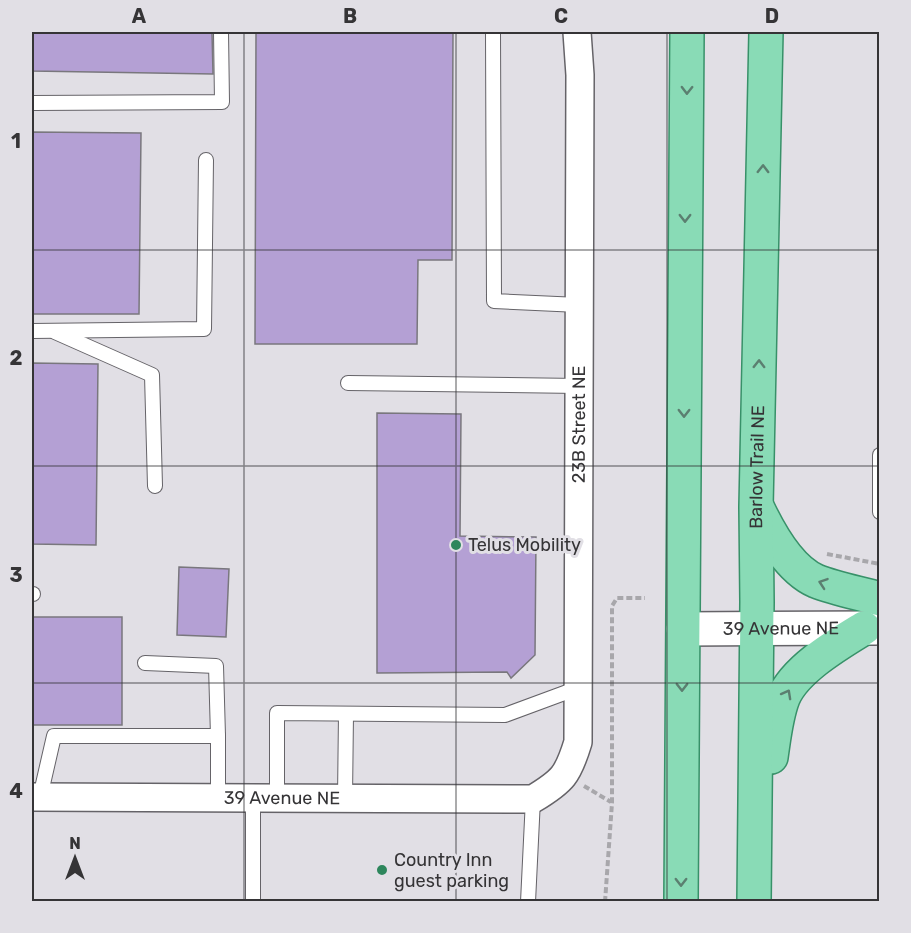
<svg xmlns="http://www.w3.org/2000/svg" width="911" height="933" font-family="Rubik,sans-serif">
  <rect width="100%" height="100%" fill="#e1dfe5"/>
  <g fill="#b4a0d4" stroke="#79777d" stroke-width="1.5">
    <polygon points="32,32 212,32 213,74 32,71"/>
    <polygon points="256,32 453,32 452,260 418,260 417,344 255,344"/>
    <polygon points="32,132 141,133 139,314 32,314"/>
    <polygon points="32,363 98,364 96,545 32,544"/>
    <polygon points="377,413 461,414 460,536 536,537 535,655 511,678 507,672 377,673"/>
    <polygon points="179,567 229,569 226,637 177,635"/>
    <rect x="32" y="617" width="90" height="108"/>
  </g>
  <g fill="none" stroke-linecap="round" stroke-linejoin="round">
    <defs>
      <g id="service">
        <polyline points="493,32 494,301 579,305"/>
        <polyline points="32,103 222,102 221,32"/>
        <polyline points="32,331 204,329 206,160"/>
        <polyline points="55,332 152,375 155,486"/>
        <polyline points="348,383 579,386"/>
        <polyline points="880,455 880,512"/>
        <polyline points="32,594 33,594"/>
        <polyline points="145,663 216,666 218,736"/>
        <polyline points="40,797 54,736 218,736 218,797"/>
        <polyline points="253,797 253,902"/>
        <polyline points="277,798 277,713 505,715 578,688"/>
        <polyline points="345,798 346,714"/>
        <polyline points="528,902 533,799"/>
      </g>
      <g id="minor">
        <path id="s1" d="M32,797L533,799C563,781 568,775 578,742L580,75L577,32"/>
      </g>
      <g id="tertiary">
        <path id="s2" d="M683,629L876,628"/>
      </g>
      <g id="primary">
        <path d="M758,509C770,534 789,569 816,581C836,589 859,593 880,599"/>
        <path d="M771,757C774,737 776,716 783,698C795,669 838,644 864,628"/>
        <polyline points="681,902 687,32"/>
        <path id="s3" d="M754,902L757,602L756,507L766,32"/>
      </g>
    </defs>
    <use href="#service" stroke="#656368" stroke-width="16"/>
    <use href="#minor" stroke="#656368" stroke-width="30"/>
    <use href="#tertiary" stroke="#656368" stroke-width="36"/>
    <use href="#primary" stroke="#389169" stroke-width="36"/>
    <g stroke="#a8a7ab" stroke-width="4" stroke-dasharray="6 3" stroke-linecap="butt">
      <polyline points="827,554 880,564"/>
      <polyline points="584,786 611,802"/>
      <polyline points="605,902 612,803 612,606 617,598 645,598"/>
    </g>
    <use href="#service" stroke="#fff" stroke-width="14"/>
    <use href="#minor" stroke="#fff" stroke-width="27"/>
    <use href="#tertiary" stroke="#fff" stroke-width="33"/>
    <use href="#primary" stroke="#89dbb6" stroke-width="33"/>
  </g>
  <defs><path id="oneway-chevron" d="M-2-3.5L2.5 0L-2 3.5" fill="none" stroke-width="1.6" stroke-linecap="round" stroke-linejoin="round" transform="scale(1.5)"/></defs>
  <g stroke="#5b7f70">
    <use href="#oneway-chevron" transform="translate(687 90) rotate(91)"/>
    <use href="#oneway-chevron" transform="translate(763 169) rotate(-89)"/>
    <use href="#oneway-chevron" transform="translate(685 218) rotate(90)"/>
    <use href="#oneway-chevron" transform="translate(759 364) rotate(-89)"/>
    <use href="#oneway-chevron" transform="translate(684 413) rotate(90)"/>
    <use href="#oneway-chevron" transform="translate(823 583) rotate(-161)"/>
    <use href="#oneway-chevron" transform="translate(682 687) rotate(90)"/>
    <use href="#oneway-chevron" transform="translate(787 694) rotate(-61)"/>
    <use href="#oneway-chevron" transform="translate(681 882) rotate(90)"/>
  </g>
  <path fill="none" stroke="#353436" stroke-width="1.5" stroke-opacity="0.55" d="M244,32V902M456,32V902M667,32V902M32,250H880M32,466H880M32,683H880"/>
  <g fill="#2d865c" stroke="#e1dfe5" stroke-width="2">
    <circle cx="456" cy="545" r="6"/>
    <circle cx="382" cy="870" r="6"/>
  </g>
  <g text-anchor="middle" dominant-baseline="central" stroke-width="6" stroke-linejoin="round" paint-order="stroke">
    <g font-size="18" fill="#353436" stroke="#e1dfe5">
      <text stroke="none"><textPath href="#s1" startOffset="894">23B Street NE</textPath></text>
      <text stroke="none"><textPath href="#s3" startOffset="435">Barlow Trail NE</textPath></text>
      <text stroke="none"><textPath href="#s2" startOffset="98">39 Avenue NE</textPath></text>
      <text stroke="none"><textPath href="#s1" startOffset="250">39 Avenue NE</textPath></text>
    </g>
    <g font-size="18" fill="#353436" stroke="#e1dfe5" text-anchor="start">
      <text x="468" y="545">Telus Mobility</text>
      <text x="394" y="860">Country Inn<tspan x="394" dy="21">guest parking</tspan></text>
    </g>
  </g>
  <rect width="911" height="933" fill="none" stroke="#e1dfe5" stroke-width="66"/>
  <g transform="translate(75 858)" stroke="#e1dfe5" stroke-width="4.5" paint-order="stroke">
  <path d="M0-4.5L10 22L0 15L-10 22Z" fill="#353436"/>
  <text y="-9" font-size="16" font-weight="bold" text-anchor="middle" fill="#353436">N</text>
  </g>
  <rect x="33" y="33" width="845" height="867" fill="none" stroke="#353436" stroke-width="2"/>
  <g font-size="20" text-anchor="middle" font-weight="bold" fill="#353436">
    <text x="139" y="23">A</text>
    <text x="350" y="23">B</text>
    <text x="561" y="23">C</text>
    <text x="772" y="23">D</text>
    <text x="16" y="148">1</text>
    <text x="16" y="365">2</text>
    <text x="16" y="582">3</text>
    <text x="16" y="798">4</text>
  </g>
</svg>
